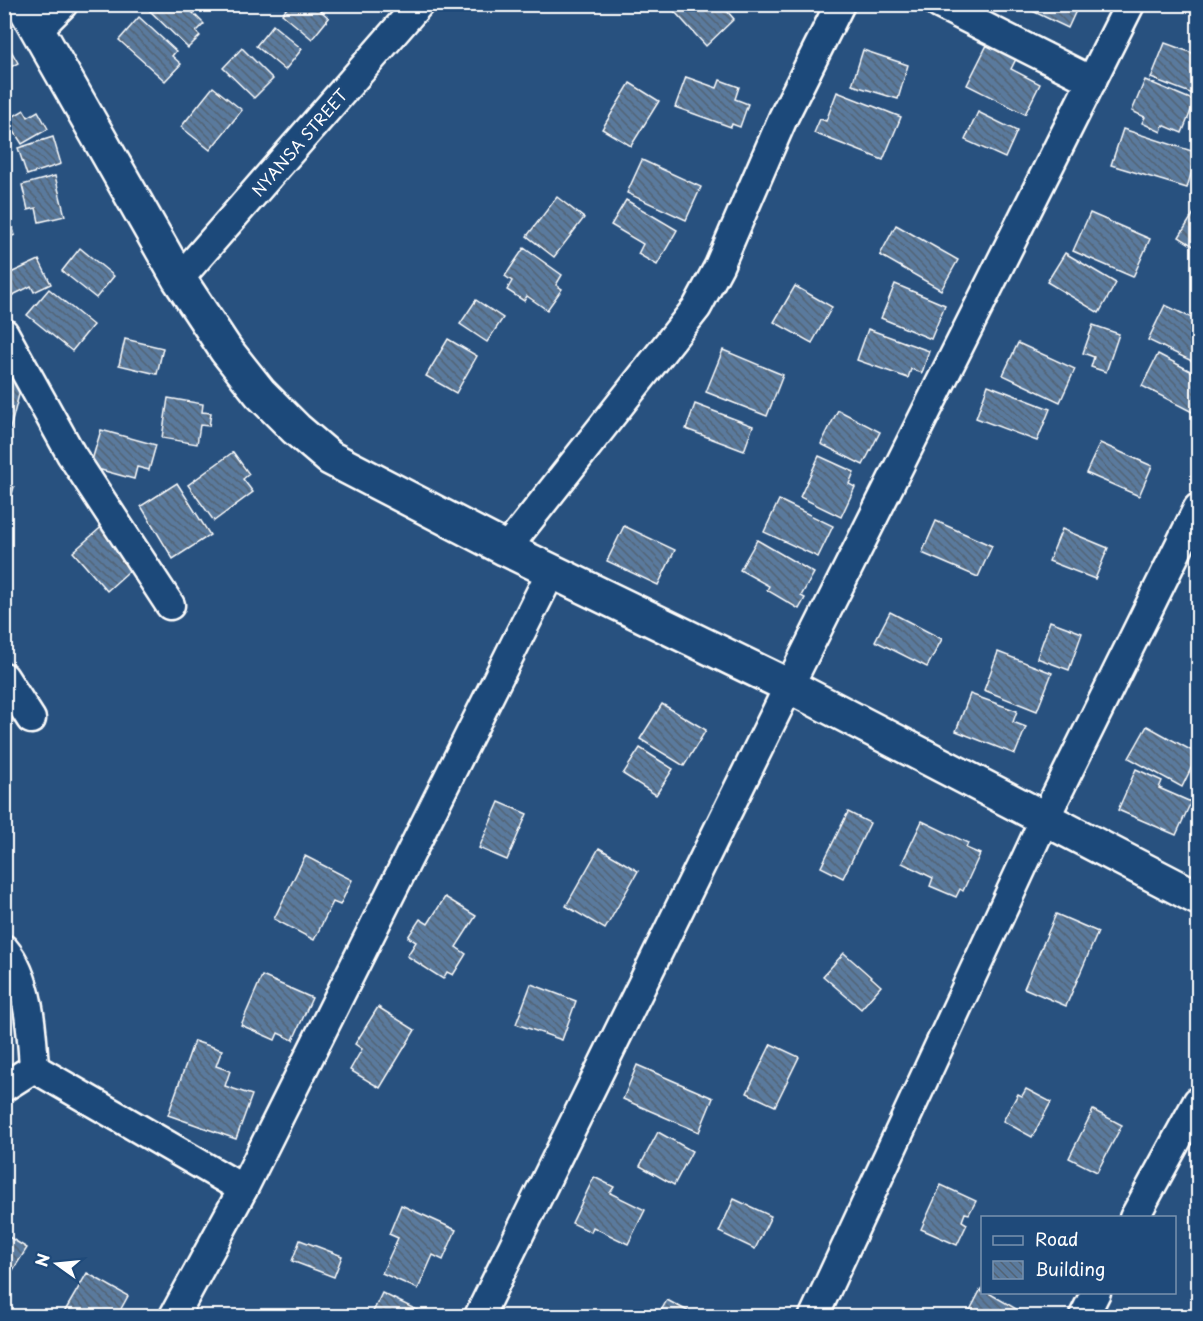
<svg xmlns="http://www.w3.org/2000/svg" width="1203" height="1321" font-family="'Playpen Sans',sans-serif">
  <defs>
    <pattern id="building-back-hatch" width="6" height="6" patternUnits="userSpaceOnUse" patternTransform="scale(1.5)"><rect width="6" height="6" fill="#5a7a9d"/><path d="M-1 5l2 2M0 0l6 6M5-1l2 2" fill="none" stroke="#536374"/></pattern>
  </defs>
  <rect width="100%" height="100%" fill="#28517f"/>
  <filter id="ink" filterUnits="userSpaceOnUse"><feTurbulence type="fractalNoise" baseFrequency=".0167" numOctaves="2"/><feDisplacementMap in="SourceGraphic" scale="12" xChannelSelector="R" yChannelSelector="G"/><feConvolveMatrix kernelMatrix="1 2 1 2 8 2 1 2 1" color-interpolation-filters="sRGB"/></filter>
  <g filter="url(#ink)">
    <g fill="url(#building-back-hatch)" stroke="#fff" stroke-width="1.5">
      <polygon points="155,4 184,4 204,24 196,32 200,36 188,48 149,10"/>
      <polygon points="290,4 313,4 329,18 312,39 282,14"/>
      <polygon points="681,4 721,4 734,19 706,46 674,11"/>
      <polygon points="1022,4 1079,4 1068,28 1022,6"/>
      <polygon points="139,17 176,51 172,56 181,64 165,81 119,40"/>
      <polygon points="273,25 302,49 285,70 256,46"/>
      <polygon points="5,40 18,63 4,71 4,40"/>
      <polygon points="1165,43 1198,55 1198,96 1151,78"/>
      <polygon points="987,45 1016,59 1011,69 1040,84 1025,114 967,85"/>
      <polygon points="242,48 273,79 254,98 223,68"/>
      <polygon points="863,50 908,65 898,99 852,85"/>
      <polygon points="686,77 717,88 720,80 739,87 735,99 748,104 740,127 732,124 731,127 675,107"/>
      <polygon points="1145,80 1195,101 1182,133 1163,125 1161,132 1142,123 1145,117 1132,111"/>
      <polygon points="630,83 659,101 631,146 602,129"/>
      <polygon points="213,87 242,110 210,150 181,127"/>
      <polygon points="837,92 901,117 883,160 814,133 820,119 826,121"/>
      <polygon points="24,110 28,117 38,111 48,129 22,144 7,120"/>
      <polygon points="978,112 1017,131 1005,158 965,140"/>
      <polygon points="1123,129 1198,153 1198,169 1193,167 1187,188 1111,165"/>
      <polygon points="53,137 61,164 27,175 18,148"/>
      <polygon points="642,160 701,187 686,220 627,193"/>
      <polygon points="55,176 65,216 39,222 36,208 28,210 22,185"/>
      <polygon points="557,197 584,218 554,257 527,236"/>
      <polygon points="626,200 677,230 657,265 638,254 643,244 611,225"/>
      <polygon points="4,202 15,235 4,239"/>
      <polygon points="1197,208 1198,208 1198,249 1179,237"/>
      <polygon points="1090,213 1150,239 1133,277 1073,251"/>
      <polygon points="896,225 958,260 941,290 880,255"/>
      <polygon points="80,248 114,276 96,298 62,271"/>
      <polygon points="524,248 562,275 556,285 562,289 547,310 527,296 524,301 507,290 512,281 505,276"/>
      <polygon points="1065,253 1116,283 1099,313 1047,282"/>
      <polygon points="39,260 51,284 34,292 31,286 11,296 4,282 4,276"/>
      <polygon points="895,284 945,305 931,339 881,318"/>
      <polygon points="795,286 832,307 812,343 774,322"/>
      <polygon points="49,289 93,325 72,351 27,315"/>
      <polygon points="476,300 503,318 487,342 460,324"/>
      <polygon points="1165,305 1198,321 1198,364 1148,340"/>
      <polygon points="1093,325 1119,334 1106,372 1091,367 1094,357 1083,353"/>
      <polygon points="868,329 929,351 922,373 911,369 908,378 857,360"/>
      <polygon points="125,339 163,348 157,374 119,365"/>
      <polygon points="448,339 477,356 456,393 426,376"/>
      <polygon points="1018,343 1075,369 1060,402 1003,375"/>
      <polygon points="723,350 783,375 767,416 706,392"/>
      <polygon points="1158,354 1198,375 1198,415 1142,386"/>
      <polygon points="4,375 23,379 10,429 4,427"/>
      <polygon points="988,385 1050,409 1037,441 976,418"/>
      <polygon points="168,398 203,404 202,412 211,413 209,426 200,425 197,444 162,438"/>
      <polygon points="695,404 753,426 744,451 686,429"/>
      <polygon points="838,410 880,432 863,465 821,444"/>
      <polygon points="101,430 156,445 149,470 137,467 134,479 90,467"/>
      <polygon points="1100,443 1152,466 1139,496 1086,473"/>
      <polygon points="233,452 249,474 243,479 253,492 214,521 188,485"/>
      <polygon points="819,456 854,472 849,484 855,487 841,517 800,497"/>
      <polygon points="177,483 210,535 173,559 141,506"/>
      <polygon points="4,484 14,487 5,518 4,518"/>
      <polygon points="779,500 833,526 818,557 764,532"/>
      <polygon points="936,521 992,546 978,577 922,553"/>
      <polygon points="107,522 121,539 113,546 118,552 138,563 107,591 73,552"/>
      <polygon points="624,526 675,550 658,585 607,561"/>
      <polygon points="1062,529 1108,548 1095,579 1049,561"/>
      <polygon points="757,540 814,573 801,596 805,598 799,609 767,590 769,586 740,570"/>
      <polygon points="890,612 942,639 927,667 875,641"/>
      <polygon points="1050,621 1082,633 1069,670 1037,658"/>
      <polygon points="998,652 1052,673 1037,711 984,690"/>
      <polygon points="970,694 1017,711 1013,722 1026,727 1015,754 956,731"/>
      <polygon points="662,704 706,730 684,766 640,739"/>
      <polygon points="1147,726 1198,754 1182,787 1129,758"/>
      <polygon points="640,748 673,769 656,795 623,774"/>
      <polygon points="1136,769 1162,781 1159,788 1191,802 1176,835 1118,810"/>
      <polygon points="499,802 527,814 507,860 479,848"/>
      <polygon points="848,812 870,823 843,878 821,867"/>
      <polygon points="922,821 968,843 966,848 980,854 963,891 960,889 956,897 930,886 933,878 902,863"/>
      <polygon points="599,848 638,871 605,929 566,906"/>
      <polygon points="305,856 352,880 340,905 333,902 314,940 274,919"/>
      <polygon points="445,897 476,916 456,947 466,954 453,975 447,972 443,979 407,956 416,942 408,937 420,919 428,924"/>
      <polygon points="1056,914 1098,932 1066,1006 1024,988"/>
      <polygon points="844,953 881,986 861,1009 823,976"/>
      <polygon points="262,976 312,998 293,1040 278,1033 275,1040 241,1025"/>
      <polygon points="531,984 576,1001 562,1040 516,1024"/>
      <polygon points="378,1007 415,1030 380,1088 350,1070 362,1049 355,1044"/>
      <polygon points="194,1041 222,1050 216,1066 230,1071 225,1086 252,1095 236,1139 168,1115"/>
      <polygon points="771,1044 799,1057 775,1106 747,1093"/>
      <polygon points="637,1065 713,1098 699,1132 623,1099"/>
      <polygon points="1026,1089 1051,1102 1032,1137 1003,1121 1018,1094 1022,1096"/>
      <polygon points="1093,1110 1122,1125 1097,1172 1069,1158"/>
      <polygon points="658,1132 692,1151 674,1185 640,1166"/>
      <polygon points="594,1177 614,1187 610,1193 645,1210 628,1244 593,1227 591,1232 572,1223"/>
      <polygon points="941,1185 976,1201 969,1214 965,1213 962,1221 967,1224 957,1245 921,1229"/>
      <polygon points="734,1199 771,1216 755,1249 719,1232"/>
      <polygon points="401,1205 456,1230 443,1260 433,1255 418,1289 382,1273 398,1238 389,1234"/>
      <polygon points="4,1234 27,1248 4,1284"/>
      <polygon points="300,1240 342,1256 334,1277 292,1261"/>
      <polygon points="87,1273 128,1296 117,1316 62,1316"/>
      <polygon points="981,1289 982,1292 987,1292 1025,1314 1024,1316 967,1316"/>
      <polygon points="382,1293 419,1311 416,1316 371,1316"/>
      <polygon points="667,1300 697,1316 658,1316"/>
    </g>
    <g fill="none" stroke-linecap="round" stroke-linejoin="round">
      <defs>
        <g id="street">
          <polyline points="939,4 1092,81"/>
          <polyline points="37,30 63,4"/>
          <polyline points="179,279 419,4"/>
          <polyline points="4,333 71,454 170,605"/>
          <polyline points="506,549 697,307 719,266 783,118 840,4"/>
          <polyline points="4,677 31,719"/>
          <path d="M4,949C29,978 32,1031 34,1068"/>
          <polyline points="4,1087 34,1068 243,1189"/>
          <polyline points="1134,1218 1198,1101"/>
          <polyline points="174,1316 243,1189 552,570"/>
          <polyline points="479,1316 789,686 1130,4"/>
          <polyline points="814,1316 1045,818 1198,508"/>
          <polyline points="1084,1316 1096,1292"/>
        </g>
        <polyline id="secondary" points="23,4 179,279 226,350 260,393 296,429 330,458 506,549 789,686 1198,898"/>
      </defs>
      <use href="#street" stroke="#fff" stroke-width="33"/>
      <use href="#secondary" stroke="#fff" stroke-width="38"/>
      <use href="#street" stroke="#1f4a7a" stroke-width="28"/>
      <use href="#secondary" stroke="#1f4a7a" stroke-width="33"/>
    </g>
  </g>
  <g text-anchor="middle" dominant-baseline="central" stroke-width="6" stroke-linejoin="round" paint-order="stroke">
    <g font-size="16" fill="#fff" stroke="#1f4a7a">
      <text transform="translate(299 142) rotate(-49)">NYANSA STREET</text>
    </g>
  </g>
  <rect width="1203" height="1321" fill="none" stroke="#1f4a7a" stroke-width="24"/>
  <rect x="12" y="12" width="1179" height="1297" fill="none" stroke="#fff" stroke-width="2" filter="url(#ink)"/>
  <rect x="981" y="1216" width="195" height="78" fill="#1f4a7a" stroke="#7992af" stroke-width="1.5"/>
  <rect x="993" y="1236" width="30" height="9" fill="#1f4a7a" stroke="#7992af" stroke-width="1.5"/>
  <text x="1035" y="1246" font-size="18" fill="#ffffff">Road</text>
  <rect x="993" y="1261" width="30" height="18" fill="url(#building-back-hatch)" stroke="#7992af" stroke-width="1.5"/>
  <text x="1035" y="1276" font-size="18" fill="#ffffff">Building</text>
  <g transform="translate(57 1264) rotate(285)" stroke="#1f4a7a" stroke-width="4.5" paint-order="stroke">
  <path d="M0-4.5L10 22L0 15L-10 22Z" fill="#ffffff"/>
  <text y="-9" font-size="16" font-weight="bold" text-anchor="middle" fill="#ffffff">N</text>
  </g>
</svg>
